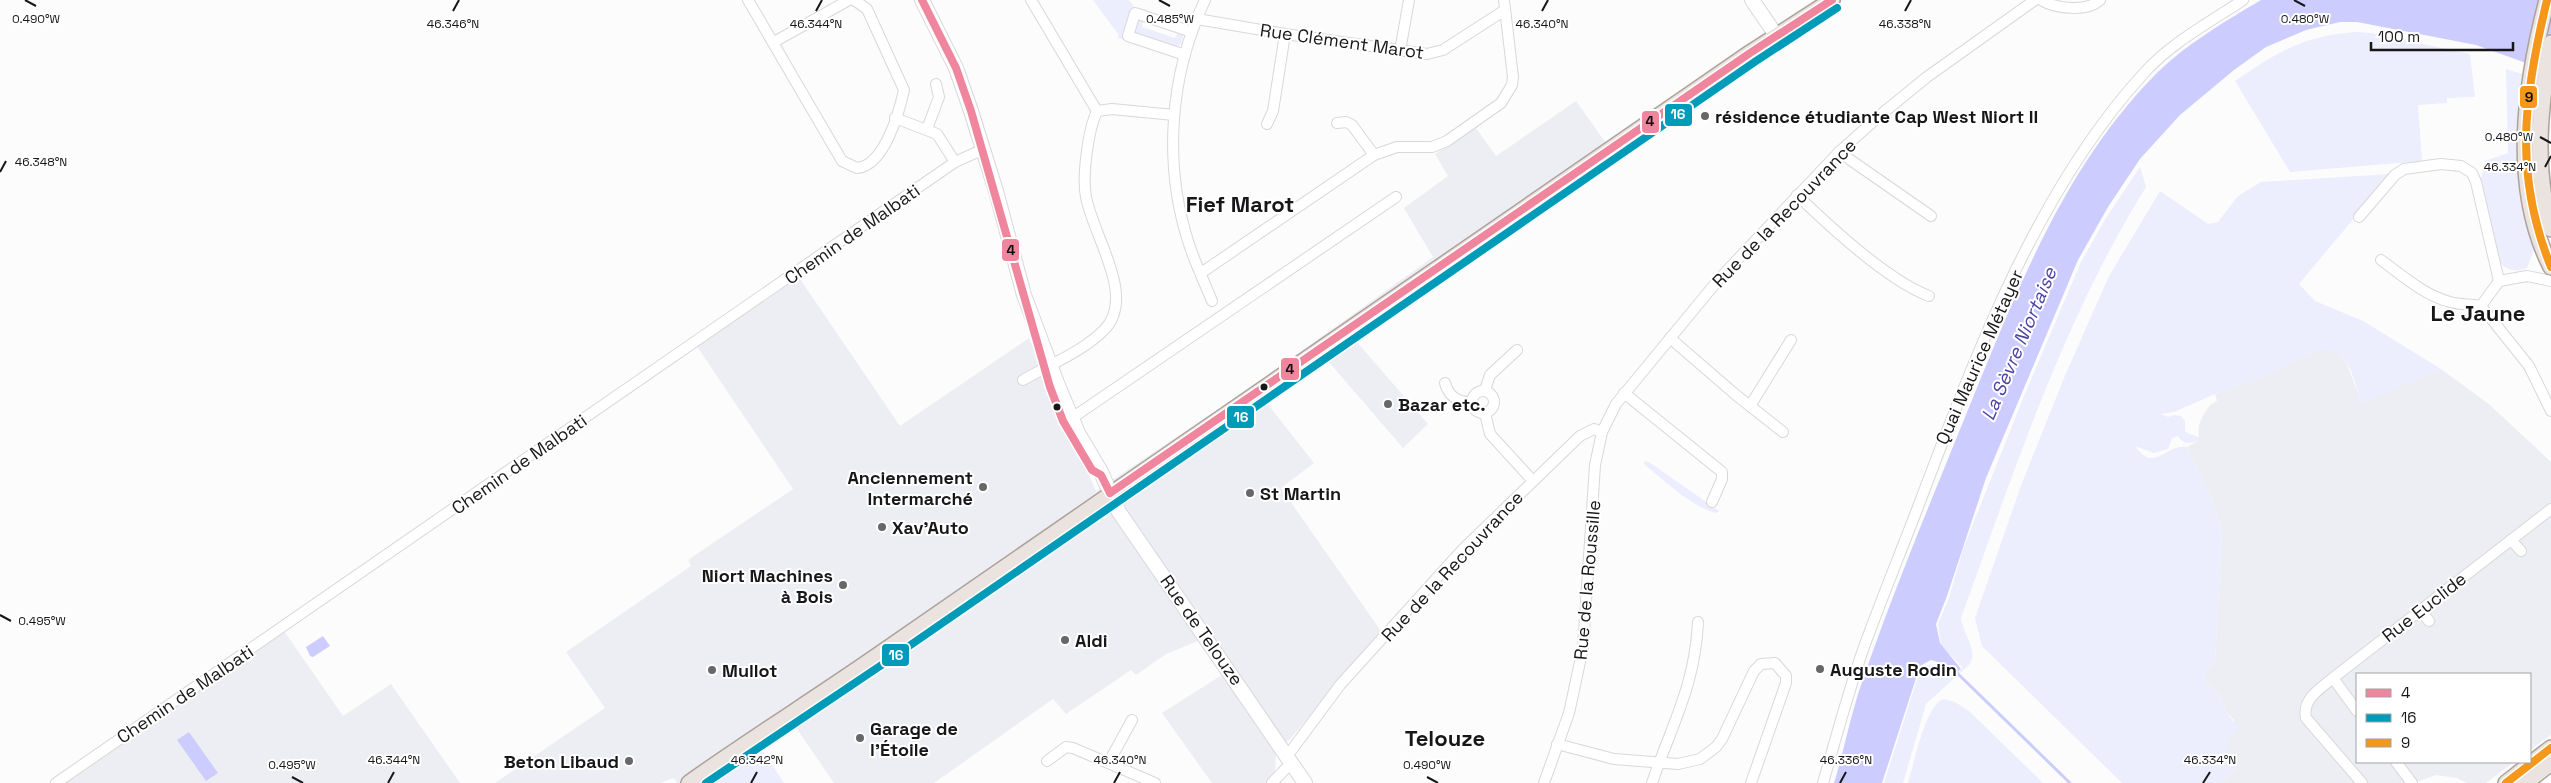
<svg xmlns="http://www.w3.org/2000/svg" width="2551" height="783" font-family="'Space Grotesk',sans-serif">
  <rect width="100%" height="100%" fill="#fcfcfd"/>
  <g fill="#edeef4">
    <polygon points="1576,101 1615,156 1495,246 1356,341 1428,424 1403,448 1328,361 1266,402 1314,463 1281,488 1381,631 1292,737 1276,751 1275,772 1265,783 1212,783 1162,713 1222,675 1198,641 1166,654 1136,675 1131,670 1066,714 1053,699 934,783 834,783 795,726 707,783 677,783 674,778 660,783 495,783 605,708 566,652 691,566 688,560 793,489 692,339 791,272 800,279 900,426 1029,338 1096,491 1254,385 1433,257 1404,208 1448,176 1435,154 1476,128 1496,156"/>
    <polygon points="2328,348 2335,350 2346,362 2362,403 2441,369 2490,405 2551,462 2551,735 2530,750 2530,674 2357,674 2357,762 2514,762 2486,783 2467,783 2457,778 2436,775 2413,783 2219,783 2237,769 2229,759 2226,746 2234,720 2227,713 2220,696 2204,680 2206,670 2215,663 2222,531 2210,495 2187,447 2198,441 2199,425 2203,415 2210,405 2217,401 2215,394 2256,380 2317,350"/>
    <polygon points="284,631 343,716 391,684 460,783 62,783"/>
  </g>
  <g fill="#ecedfd">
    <polygon points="1093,0 1129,0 1134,7 1125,40 1118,38 1118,34"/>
    <polygon points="1137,18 1143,19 1142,27 1175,38 1178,32 1184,34 1181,44 1176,48 1134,35"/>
    <path d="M2356,32L2371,33L2470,54L2475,97L2447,98V103L2418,105L2422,161L2290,172L2235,81C2278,52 2303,36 2356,32Z"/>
    <path d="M2506,69L2522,74L2516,148L2519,186L2534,250L2527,268C2515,272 2508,271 2499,262L2480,183L2485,161L2508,153Z"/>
    <path d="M2140,167L2146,187C2063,320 2014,472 1961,618C1963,635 1978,648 1970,664L1926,704L1903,783H1884L1921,667C1937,661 1943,666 1954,677L1963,668L1941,645L1938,624L1949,598L1963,549L2024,396L2081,262L2106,218Z"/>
    <path d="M2391,174L2299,284L2315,301L2363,321L2441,369L2362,404C2353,379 2350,346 2317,350L2256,380L2215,394L2174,412L2160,414L2168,417L2174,415L2181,416L2185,421V432L2198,437V441C2189,444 2183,444 2178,436L2172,438L2168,449L2154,453L2135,446C2155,474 2164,444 2187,447L2210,495L2222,531L2215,663L2206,670L2204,680L2220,696L2227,713L2239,729C2223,744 2224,751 2237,769L2219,783H2122L1982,646L1975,618L2022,483L2064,378L2109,276L2160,191L2208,224L2218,222L2238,196L2261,182Z"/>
    <path d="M1645,461L1649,462L1719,511L1715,513C1688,504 1666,482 1644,464Z"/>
    <path d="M1943,699L1955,702L1969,711L2043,783H1908C1914,764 1925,706 1943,699Z"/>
    <polygon points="761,748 784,783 707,783 708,782"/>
  </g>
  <g fill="#cccdfe">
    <path d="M2261,0H2540L2551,5V72L2476,45L2357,22H2340L2306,30L2266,47L2234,70L2180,115L2140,159L2108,207L2078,260L1986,478L1947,596L1936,624L1940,643L1961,669L1954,675L1944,664L1931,660L1920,666L1882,783H1834C1843,754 1849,723 1858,694C1892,593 1934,494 1974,395C2020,283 2067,165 2153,77C2183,46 2224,22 2261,0Z"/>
    <polygon points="323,636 330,646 313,657 310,656 306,647"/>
    <polygon points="189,732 218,773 206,781 177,740"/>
  </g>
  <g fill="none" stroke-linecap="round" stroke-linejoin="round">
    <polyline stroke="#cccdfe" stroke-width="3" points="1954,670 2070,783"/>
    <defs>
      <g id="street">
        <path d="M748,0L842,161L857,168C884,166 899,113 904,90L867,9L854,0"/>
        <polyline points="1031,0 1097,111"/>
        <path d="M1205,0C1170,74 1163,162 1188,241C1194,261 1204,281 1212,301"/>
        <path d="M2041,0C2056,9 2087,12 2100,0"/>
        <polyline points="1197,19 1285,34 1427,54 1443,50 1505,10"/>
        <polyline points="774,42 849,0"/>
        <polyline points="1400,51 1409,0"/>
        <polyline points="1185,55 1128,36 1135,13 1192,32"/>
        <polyline points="895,118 937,134 955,162"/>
        <polyline points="1337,123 1346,122 1352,125 1374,155"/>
        <polyline points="1267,124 1273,111 1285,34"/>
        <polyline points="927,129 939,97 936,84"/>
        <polyline points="1839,152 1931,216"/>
        <path d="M1797,195C1828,225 1889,281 1929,296"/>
        <polyline points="2359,217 2395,175 2404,169 2441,164 2461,166 2472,173 2476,182 2499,281"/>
        <path d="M2381,260C2403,276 2424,295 2450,302C2460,305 2471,304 2481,306L2529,366L2551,411"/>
        <polyline points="1201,273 1374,155 1397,147 1432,147 1447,141 1501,103 1512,85 1513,77 1504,0"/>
        <polyline points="2499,281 2527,276 2551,281"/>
        <polyline points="2481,306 2499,281"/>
        <polyline points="1670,338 1736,395 1783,432"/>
        <path d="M1023,380C1049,365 1082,352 1104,330C1137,297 1093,236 1086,197C1082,177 1088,130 1097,111L1112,109L1174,115"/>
        <path d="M1445,383C1449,397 1458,402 1471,402"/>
        <polyline points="1485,390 1490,375 1517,350"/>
        <circle cx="1483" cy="402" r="11"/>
        <polyline points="1624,393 1722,472 1722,479 1712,502"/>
        <polyline points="1750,406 1791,340"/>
        <polyline points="1485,413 1490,434 1532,480"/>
        <polyline points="1072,418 1396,197"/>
        <polyline points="2511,540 2521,551"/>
        <polyline points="2420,610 2429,621"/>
        <polyline points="2333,678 2357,711"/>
        <polyline points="1557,744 1614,759 1678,764 1700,759 1716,747 1722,739 1754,671 1761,664 1775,663 1786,676 1786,683 1751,783"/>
        <polyline points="1288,755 1340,685 1463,549 1580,436 1594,429 1602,432"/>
        <polyline points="1047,761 1066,747 1073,748 1155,783"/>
        <polyline points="1109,762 1132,720"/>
        <polyline points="2396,762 2412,783"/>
        <polyline points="56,783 955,162 984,149"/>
        <polyline points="1272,783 1292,762"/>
        <polyline points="1544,783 1569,713 1583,648 1595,465 1602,432 1616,404 1719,279 1839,152 1884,112 1927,77 2035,0"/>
        <path d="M1652,783C1672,724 1695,686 1698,622"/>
        <path d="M1823,783C1836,738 1848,692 1864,647C1881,600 1900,554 1918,507C1974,359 2036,191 2144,73C2171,43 2210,22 2243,0"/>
        <path d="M2362,783L2306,718C2302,699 2320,689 2333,678L2551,509"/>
      </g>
      <g id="secondary">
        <polyline points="922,0 956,68 971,111 996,191 1024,295 1057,383 1078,433 1100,470 1119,512 1305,783"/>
        <polyline points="1752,0 1776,35"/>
      </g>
      <g id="primary">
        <path d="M2547,0C2525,84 2510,186 2551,267"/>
        <path d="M2551,43C2540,106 2533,166 2551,229"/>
        <path d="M689,783C751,739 815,699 877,656C1168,455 1458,253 1750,53L1832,0"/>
        <polyline points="2506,783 2551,748"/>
        <polyline points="2525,783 2551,763"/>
      </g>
    </defs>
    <use href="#street" stroke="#d8d8d9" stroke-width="12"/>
    <use href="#secondary" stroke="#d8d8d9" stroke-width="16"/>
    <use href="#primary" stroke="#ada19b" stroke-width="18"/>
    <use href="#street" stroke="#fff" stroke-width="10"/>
    <use href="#secondary" stroke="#fff" stroke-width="14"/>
    <use href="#primary" stroke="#eae3df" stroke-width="15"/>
    <defs>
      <g id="bus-1">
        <polyline points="922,0 956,68 971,111 1050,387 1063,421 1092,470 1101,475 1110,493"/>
        <polyline points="1110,493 1750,53 1832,0"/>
      </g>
      <polyline id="bus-2" points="706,783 883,664 1756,61 1837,8"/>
      <g id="bus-3">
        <path d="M2547,0C2524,95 2513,174 2551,267"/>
        <polyline points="2506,783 2551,748"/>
      </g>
    </defs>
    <use href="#bus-1" stroke="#fff" stroke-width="11"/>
    <use href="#bus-2" stroke="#fff" stroke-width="11"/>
    <use href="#bus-3" stroke="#fff" stroke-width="11"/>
    <use href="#bus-1" stroke="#f0869d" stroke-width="8"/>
    <use href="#bus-2" stroke="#009bb9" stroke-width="8"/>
    <use href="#bus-3" stroke="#f4971b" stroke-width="8"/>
  </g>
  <path fill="none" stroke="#171719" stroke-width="2" d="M25,0L36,6M1159,0L1170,6M2294,0L2305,6M453,11L459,0M816,11L822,0M1542,11L1548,0M1905,11L1911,0M2540,137L2551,143M2545,167L2551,156M0,172L6,161M0,615L11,621M292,777L303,783M1427,777L1438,783M388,783L394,772M751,783L757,772M1114,783L1120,772M1840,783L1846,772M2203,783L2210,772"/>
  <g fill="#676769" stroke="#fff" stroke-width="2">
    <circle cx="1705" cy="116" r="5"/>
    <circle cx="1388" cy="404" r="5"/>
    <circle cx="983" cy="487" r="5"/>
    <circle cx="1250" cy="493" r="5"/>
    <circle cx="882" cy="527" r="5"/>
    <circle cx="843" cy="585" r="5"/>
    <circle cx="1065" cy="640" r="5"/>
    <circle cx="1820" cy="669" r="5"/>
    <circle cx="712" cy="670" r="5"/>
    <circle cx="860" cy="738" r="5"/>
    <circle cx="629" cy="761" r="5"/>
  </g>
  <g fill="#171719" stroke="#fff" stroke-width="2">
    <circle cx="1264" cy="387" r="4.5"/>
    <circle cx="1057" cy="407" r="4.5"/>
  </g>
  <g text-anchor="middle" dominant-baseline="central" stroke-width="4" stroke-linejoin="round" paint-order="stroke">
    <g font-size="18" fill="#171719" stroke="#fff">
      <text transform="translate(1342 41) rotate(8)">Rue Clément Marot</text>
      <text transform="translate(1784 213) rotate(-46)">Rue de la Recouvrance</text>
      <text transform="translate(852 234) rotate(-35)">Chemin de Malbati</text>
      <text transform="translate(1979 357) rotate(-66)">Quai Maurice Métayer</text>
      <text transform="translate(519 464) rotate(-35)">Chemin de Malbati</text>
      <text transform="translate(1452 566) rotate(-47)">Rue de la Recouvrance</text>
      <text transform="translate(1587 580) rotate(-85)">Rue de la Roussille</text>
      <text transform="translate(2424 607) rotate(-38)">Rue Euclide</text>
      <text transform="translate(1202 630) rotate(55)">Rue de Telouze</text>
      <text transform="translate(185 694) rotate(-34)">Chemin de Malbati</text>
    </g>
    <g font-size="18" font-weight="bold" fill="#171719" stroke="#fff" text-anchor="start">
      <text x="1715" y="116">résidence étudiante Cap West Niort II</text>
      <text x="1398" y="404">Bazar etc.</text>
      <text x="973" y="477" text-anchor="end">Anciennement<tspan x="973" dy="21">Intermarché</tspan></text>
      <text x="1260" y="493">St Martin</text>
      <text x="892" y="527">Xav'Auto</text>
      <text x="833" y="575" text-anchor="end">Niort Machines<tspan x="833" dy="21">à Bois</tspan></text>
      <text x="1075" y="640">Aldi</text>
      <text x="1830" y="669">Auguste Rodin</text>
      <text x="722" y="670">Mullot</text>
      <text x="870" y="728">Garage de<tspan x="870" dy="21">l'Étoile</tspan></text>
      <text x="619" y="761" text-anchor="end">Beton Libaud</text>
    </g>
    <g font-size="19" font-style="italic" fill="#4d42a4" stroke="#fff">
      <text transform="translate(2019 344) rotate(-67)">La Sèvre Niortaise</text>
    </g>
    <g font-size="22" font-weight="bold" fill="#171719" stroke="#fff">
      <text x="1240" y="204">Fief Marot</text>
      <text x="2478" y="313">Le Jaune</text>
      <text x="1445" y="738">Telouze</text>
    </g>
  </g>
  <g font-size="12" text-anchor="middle" fill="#171719" stroke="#fff" stroke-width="4" stroke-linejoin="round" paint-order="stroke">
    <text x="36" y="23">0.490°W</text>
    <text x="1170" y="23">0.485°W</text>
    <text x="2305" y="23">0.480°W</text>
    <text x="816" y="28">46.344°N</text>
    <text x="1905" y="28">46.338°N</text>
    <text x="453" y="28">46.346°N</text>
    <text x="1542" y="28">46.340°N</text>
    <text x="2509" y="141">0.480°W</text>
    <text x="41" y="166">46.348°N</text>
    <text x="2510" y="171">46.334°N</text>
    <text x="42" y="625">0.495°W</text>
    <text x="394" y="764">46.344°N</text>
    <text x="757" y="764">46.342°N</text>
    <text x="1120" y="764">46.340°N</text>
    <text x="1846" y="764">46.336°N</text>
    <text x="2210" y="764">46.334°N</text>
    <text x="292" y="769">0.495°W</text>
    <text x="1427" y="769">0.490°W</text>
  </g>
  <g stroke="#fff" stroke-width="2">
    <rect x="2519" y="85" width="19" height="24" rx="5" fill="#f4971b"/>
    <rect x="1664" y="103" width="29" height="24" rx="5" fill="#009bb9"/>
    <rect x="1641" y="110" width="19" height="24" rx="5" fill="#f0869d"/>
    <rect x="1001" y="238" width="19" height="24" rx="5" fill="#f0869d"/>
    <rect x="1280" y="357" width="20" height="24" rx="5" fill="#f0869d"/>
    <rect x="1226" y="405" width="29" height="24" rx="5" fill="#009bb9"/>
    <rect x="881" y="643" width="29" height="24" rx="5" fill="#009bb9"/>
  </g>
  <g font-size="14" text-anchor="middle" font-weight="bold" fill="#fff">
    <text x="1678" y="119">16</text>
    <text x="1241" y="422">16</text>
    <text x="896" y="660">16</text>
  </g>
  <g font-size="14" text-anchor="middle" font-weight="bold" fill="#111">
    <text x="2529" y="102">9</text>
    <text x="1650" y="126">4</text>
    <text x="1011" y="255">4</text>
    <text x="1290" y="374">4</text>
  </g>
  <rect x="2356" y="673" width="175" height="90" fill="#ffffff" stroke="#a2a2a3"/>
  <rect x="2366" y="689" width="25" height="8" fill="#f0869d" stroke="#a2a2a3"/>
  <text x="2401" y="698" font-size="15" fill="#171719">4</text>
  <rect x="2366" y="714" width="25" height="8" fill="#009bb9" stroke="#a2a2a3"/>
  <text x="2401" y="723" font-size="15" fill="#171719">16</text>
  <rect x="2366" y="739" width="25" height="8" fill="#f4971b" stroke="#a2a2a3"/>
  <text x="2401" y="748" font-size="15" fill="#171719">9</text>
  <path d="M2371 42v8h142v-8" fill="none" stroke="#171719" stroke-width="2.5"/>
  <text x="2378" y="42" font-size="15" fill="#171719" stroke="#ffffff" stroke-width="4" paint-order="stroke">100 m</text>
</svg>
